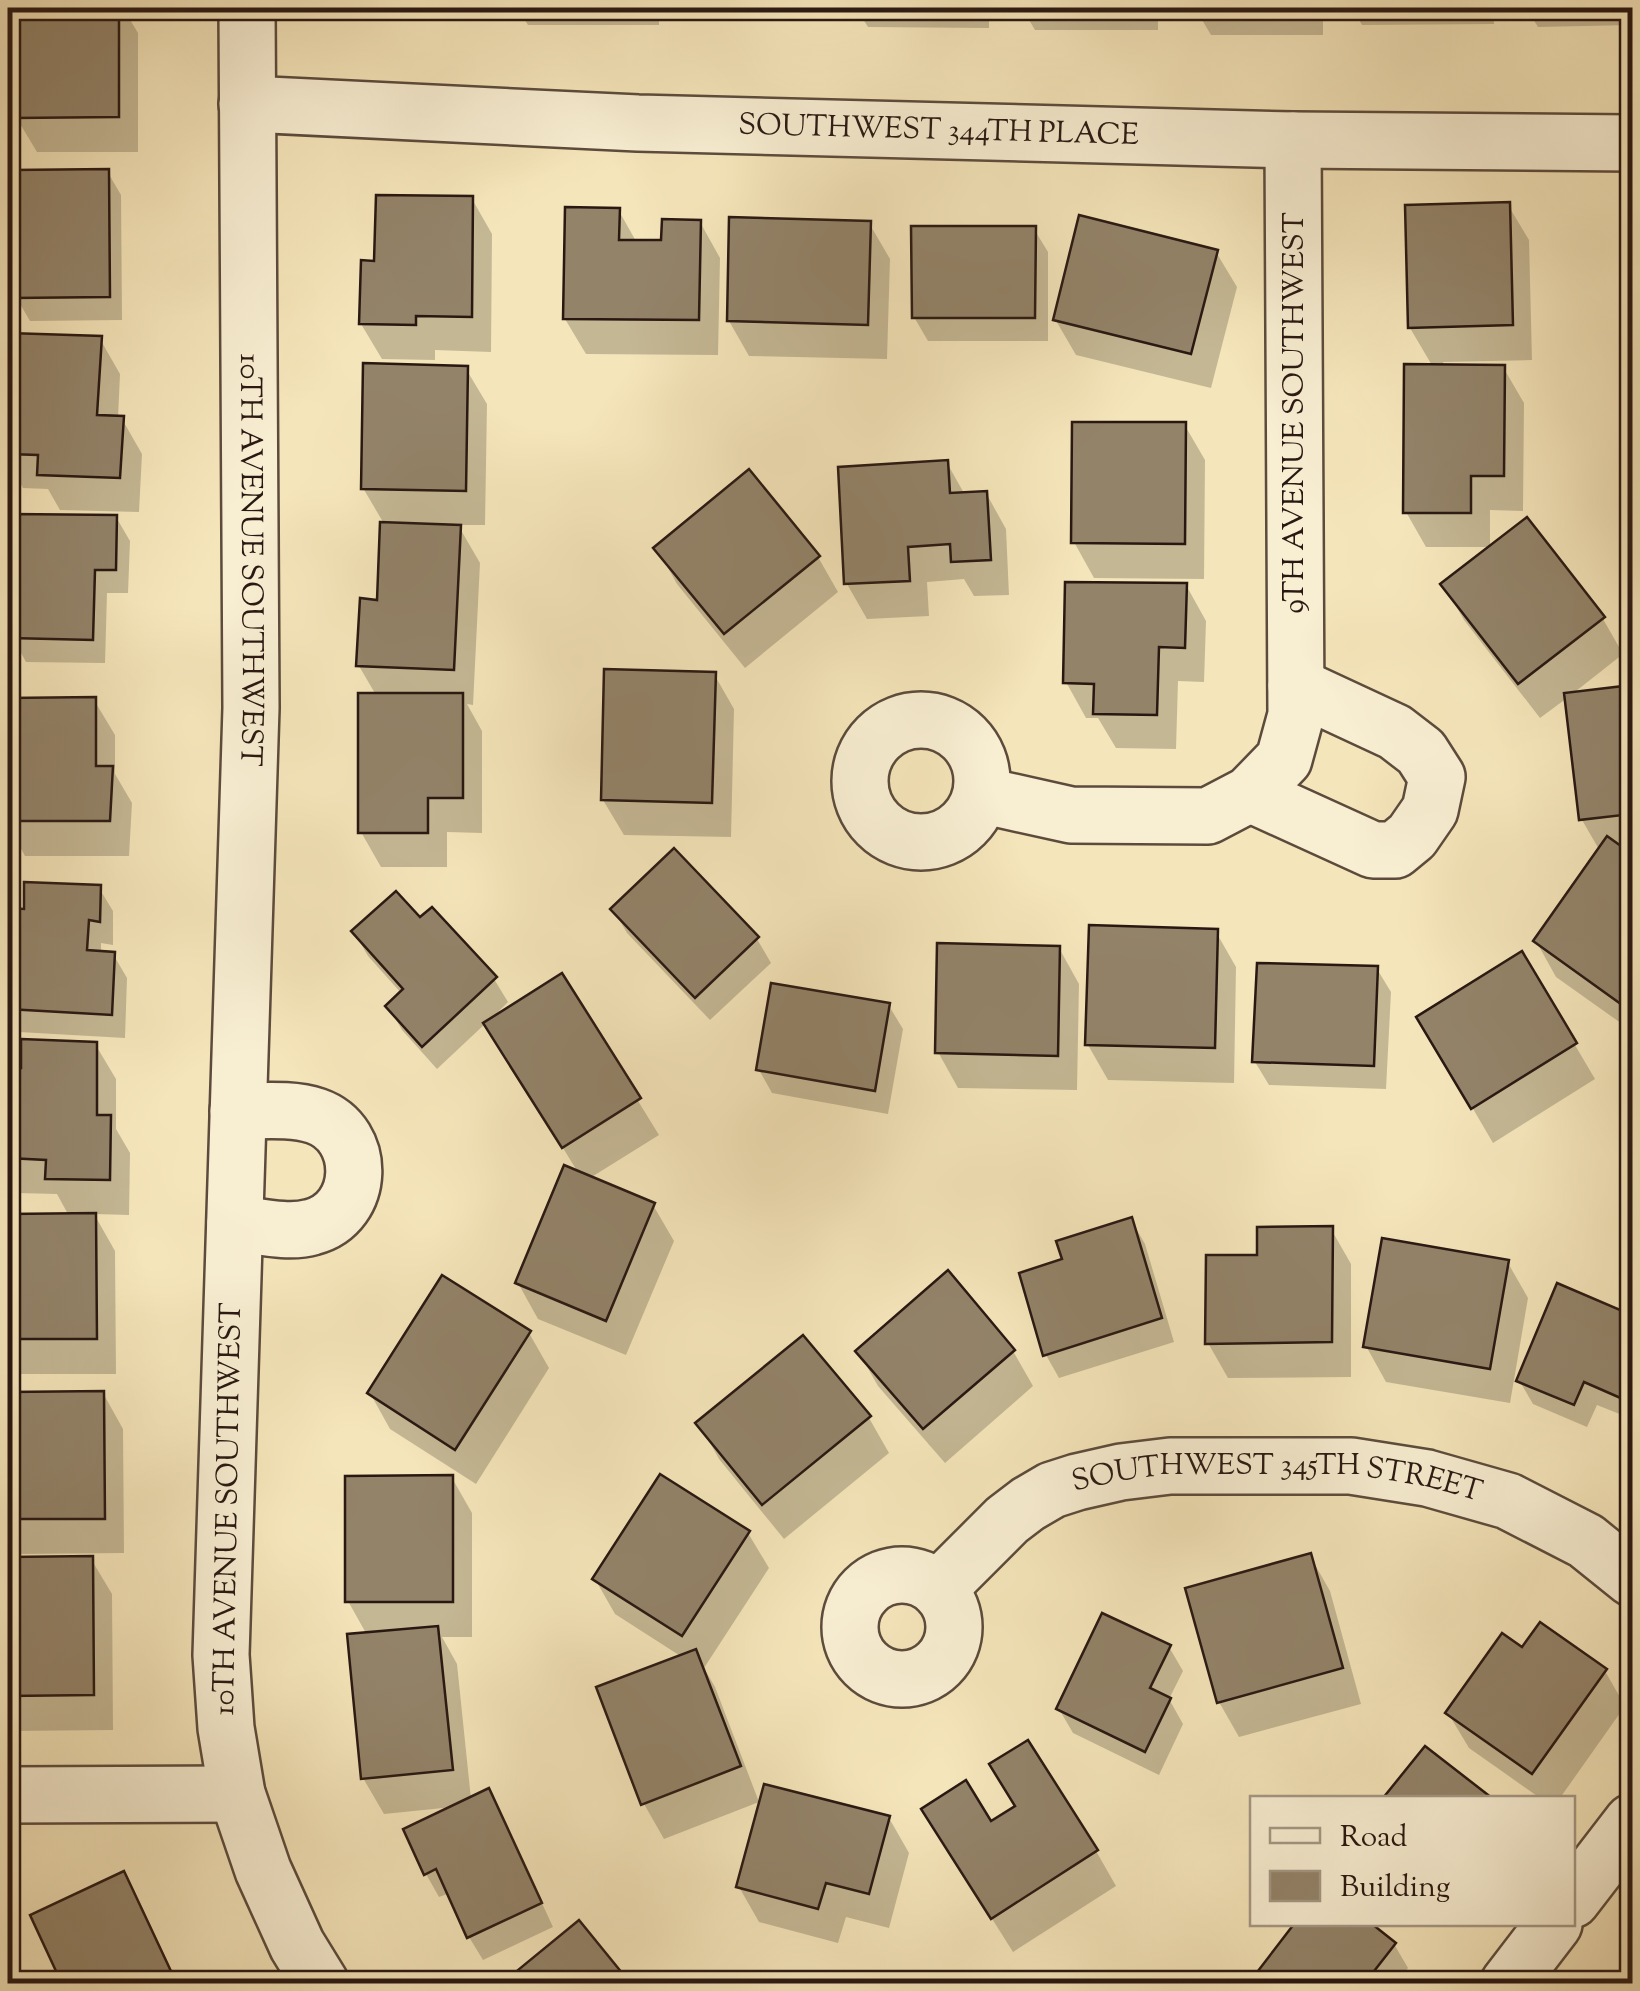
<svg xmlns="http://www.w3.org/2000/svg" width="1640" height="1991" font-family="'Sorts Mill Goudy',serif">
  <rect width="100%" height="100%" fill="#f5e5ba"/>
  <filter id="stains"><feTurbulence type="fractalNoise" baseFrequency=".002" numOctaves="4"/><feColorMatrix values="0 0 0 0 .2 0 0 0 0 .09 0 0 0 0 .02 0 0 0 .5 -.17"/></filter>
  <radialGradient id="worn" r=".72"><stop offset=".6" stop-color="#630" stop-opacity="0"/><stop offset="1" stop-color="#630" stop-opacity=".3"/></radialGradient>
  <g fill="#0003">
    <polygon points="16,8 123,8 138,33 138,152 37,152 16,117"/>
    <polygon points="517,8 659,8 659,25 528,25"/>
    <polygon points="692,8 811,8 811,12 695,13"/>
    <polygon points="856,8 989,8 989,28 868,27"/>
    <polygon points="1022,8 1158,8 1158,30 1035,30"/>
    <polygon points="1195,8 1323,8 1323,35 1211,35"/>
    <polygon points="1352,8 1493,8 1494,24 1362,25"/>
    <polygon points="1526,8 1632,8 1632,25 1538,27"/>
    <polygon points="107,171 121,195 122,320 30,321 16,297"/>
    <polygon points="472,199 492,234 491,352 435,350 435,360 382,359 361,324 377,264"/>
    <polygon points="1508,205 1529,240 1532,360 1443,362 1444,367 1503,367 1524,403 1523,511 1490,510 1490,547 1426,547 1406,512 1433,367 1410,328"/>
    <polygon points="619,211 637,243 664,243 700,222 720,258 718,355 586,354 565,319"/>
    <polygon points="869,223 890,259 887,359 749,356 729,321"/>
    <polygon points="1034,229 1048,252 1048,341 928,341 914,317"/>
    <polygon points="1216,252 1237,287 1211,388 1076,355 1055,319"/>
    <polygon points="8,336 100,339 120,374 118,418 122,419 142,454 139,512 60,510 48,489 23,488 8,461"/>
    <polygon points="466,369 487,404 485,525 458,525 480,563 473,705 467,704 482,731 482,833 447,832 447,867 381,867 361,832 376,695 359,666 379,603 383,522 363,488"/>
    <polygon points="1184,424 1205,460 1204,579 1094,578 1074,542"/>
    <polygon points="947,463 965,495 986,493 1006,529 1009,595 974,596 964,579 927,582 929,616 867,619 847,584"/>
    <polygon points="116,517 130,541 128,593 107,593 105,663 26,662 13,638"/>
    <polygon points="1527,520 1603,619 1623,654 1571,695 1632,687 1632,851 1625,852 1632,857 1632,1031 1556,977 1536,941 1600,851 1582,820 1567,698 1540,718 1464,620 1444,585"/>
    <polygon points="657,548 818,557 838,592 745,668 677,584"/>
    <polygon points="1186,585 1206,621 1204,682 1178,681 1176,749 1116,748 1098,718 1086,718 1066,682"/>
    <polygon points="714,674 734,709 731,837 624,835 603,800"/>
    <polygon points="94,700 115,735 115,774 132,803 129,856 25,856 8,825 8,701"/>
    <polygon points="674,852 757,939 771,963 710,1020 627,933 613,909"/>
    <polygon points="99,888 113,911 113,945 101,943 101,953 113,954 127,978 125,1038 19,1032 8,1013 9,910 27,911"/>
    <polygon points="420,921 494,979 508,1002 493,1017 494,1019 561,976 659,1135 590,1178 653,1205 674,1241 626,1355 538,1319 518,1283 579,1174 486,1023 437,1069 402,1030 388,1006 402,994 368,956 354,932"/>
    <polygon points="1216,932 1236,967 1234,1083 1108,1080 1088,1045"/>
    <polygon points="1059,948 1079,984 1077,1090 958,1088 938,1052"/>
    <polygon points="1522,955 1595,1079 1493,1143 1420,1018"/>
    <polygon points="1377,969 1391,992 1386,1089 1269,1085 1255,1062"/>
    <polygon points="889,1006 903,1029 888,1114 772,1093 759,1070"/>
    <polygon points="95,1044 116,1079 116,1129 130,1153 129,1215 94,1214 115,1251 116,1374 18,1374 8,1357 8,1216 69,1216 57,1194 16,1193 8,1178 8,1071 24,1071"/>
    <polygon points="1131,1220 1145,1244 1174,1342 1059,1378 1046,1355"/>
    <polygon points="1331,1229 1351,1264 1351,1377 1228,1378 1208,1343 1259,1257"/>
    <polygon points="1508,1263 1528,1298 1510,1403 1386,1382 1366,1346"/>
    <polygon points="1559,1287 1632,1318 1632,1419 1597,1405 1587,1427 1533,1404 1519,1380"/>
    <polygon points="529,1333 549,1368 476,1484 390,1429 370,1393"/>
    <polygon points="858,1351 1013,1351 1033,1386 945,1463 878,1386"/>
    <polygon points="103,1393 123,1429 124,1553 18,1554 8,1535 8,1394"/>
    <polygon points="869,1418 889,1453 784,1539 719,1459 699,1423"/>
    <polygon points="452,1478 472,1513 472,1637 442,1637 457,1664 471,1799 501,1815 553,1927 483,1960 469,1937 450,1893 439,1897 426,1874 453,1807 384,1814 363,1778 367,1635 348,1601"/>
    <polygon points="748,1533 769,1568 704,1668 715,1687 759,1802 664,1839 644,1804 682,1657 615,1614 595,1579"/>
    <polygon points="1310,1556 1330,1591 1361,1704 1239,1737 1219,1702"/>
    <polygon points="8,1559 91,1559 112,1594 113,1730 11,1731 8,1725"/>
    <polygon points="1169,1647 1183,1671 1169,1699 1183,1724 1159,1775 1073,1733 1059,1709"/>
    <polygon points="1522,1651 1605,1671 1625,1706 1560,1798 1540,1798 1469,1748 1448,1713"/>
    <polygon points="1425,1749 1488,1798 1387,1798"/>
    <polygon points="889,1818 909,1853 889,1928 846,1917 838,1943 759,1922 739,1887"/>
    <polygon points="990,1824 1096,1851 1116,1886 1013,1952 945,1844"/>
    <polygon points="123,1874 143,1909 178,1984 64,1984"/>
    <polygon points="1298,1924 1368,1924 1394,1944 1408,1968 1396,1984 1251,1984"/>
  </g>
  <g fill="#938369" stroke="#291812" stroke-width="2.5">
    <polygon points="13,8 119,8 119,117 14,118"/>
    <polygon points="109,169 110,297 13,298 12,170"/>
    <polygon points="376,195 473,196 472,317 416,316 416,325 359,324 361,260 374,261"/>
    <polygon points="1510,202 1513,325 1408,328 1405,205"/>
    <polygon points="565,207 620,208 619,240 661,240 662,219 701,220 699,320 563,319"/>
    <polygon points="1079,215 1218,250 1191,354 1053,320"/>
    <polygon points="729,217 871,221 868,325 727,321"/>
    <polygon points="911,226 1036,226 1035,318 912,318"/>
    <polygon points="8,333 102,336 97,415 124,416 120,478 37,475 38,455 8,454"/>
    <polygon points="363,363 468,366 466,491 361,489"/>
    <polygon points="1404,364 1505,365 1504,476 1471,476 1471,513 1403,513"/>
    <polygon points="1072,422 1186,422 1185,544 1071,543"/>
    <polygon points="948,460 950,493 987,491 991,560 951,562 950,544 908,547 910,581 844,584 838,467"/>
    <polygon points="749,469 820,556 724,634 653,548"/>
    <polygon points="11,514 117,515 116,570 95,570 93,640 10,638"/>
    <polygon points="1527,517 1605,617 1518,684 1440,584"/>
    <polygon points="380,522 461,525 454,670 356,666 360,598 377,600"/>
    <polygon points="1065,582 1187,583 1185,648 1159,647 1157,715 1093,714 1094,684 1063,683"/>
    <polygon points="604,669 716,672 712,803 601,800"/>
    <polygon points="1632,685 1632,814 1579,820 1564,693"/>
    <polygon points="358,693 463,693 463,798 428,798 428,833 358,833"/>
    <polygon points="96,697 96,766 113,766 110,821 8,821 8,698"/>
    <polygon points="1607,836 1632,854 1632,1012 1533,941"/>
    <polygon points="674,848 759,937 695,998 610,909"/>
    <polygon points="24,882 101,885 100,922 89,920 87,950 115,952 112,1015 8,1009 8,908 24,909"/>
    <polygon points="396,891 420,917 432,907 497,977 422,1047 385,1006 403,989 351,931"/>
    <polygon points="1089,925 1218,929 1215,1048 1085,1045"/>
    <polygon points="937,943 1060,946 1058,1056 935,1053"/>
    <polygon points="1522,951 1577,1043 1471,1109 1416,1017"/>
    <polygon points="1257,963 1378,966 1374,1066 1252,1062"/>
    <polygon points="562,973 641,1098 562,1148 483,1023"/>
    <polygon points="771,983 890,1003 875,1091 756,1070"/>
    <polygon points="21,1039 97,1042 97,1115 111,1115 110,1180 45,1179 46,1160 8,1158 8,1068 21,1068"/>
    <polygon points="564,1165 655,1203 606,1321 515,1283"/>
    <polygon points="96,1213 97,1339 8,1339 8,1214"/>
    <polygon points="1132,1217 1162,1318 1043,1356 1019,1273 1062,1259 1056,1241"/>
    <polygon points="1333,1226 1332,1342 1205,1344 1206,1255 1257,1255 1257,1227"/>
    <polygon points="1382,1238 1509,1260 1490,1369 1363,1347"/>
    <polygon points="948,1270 1015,1350 923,1429 855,1351"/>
    <polygon points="442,1275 531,1331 455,1450 367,1393"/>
    <polygon points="1557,1283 1632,1315 1632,1403 1584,1382 1574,1405 1516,1381"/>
    <polygon points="803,1335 871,1416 762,1505 695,1423"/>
    <polygon points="104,1391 105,1519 8,1519 8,1392"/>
    <polygon points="660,1474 750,1531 682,1636 592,1579"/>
    <polygon points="453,1475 453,1602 345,1602 345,1476"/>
    <polygon points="1311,1553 1343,1668 1217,1703 1185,1588"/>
    <polygon points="93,1556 94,1695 8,1696 8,1557"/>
    <polygon points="1102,1613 1171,1645 1150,1688 1171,1698 1145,1752 1056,1709"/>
    <polygon points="1540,1622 1607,1669 1532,1774 1445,1713 1502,1633 1522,1647"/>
    <polygon points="438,1626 453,1770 361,1779 347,1634"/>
    <polygon points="696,1649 741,1766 641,1805 596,1687"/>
    <polygon points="1028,1740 1098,1850 991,1919 921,1809 966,1780 991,1821 1015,1806 989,1764"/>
    <polygon points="1425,1746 1492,1798 1383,1798"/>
    <polygon points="764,1784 890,1816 869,1894 826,1883 818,1909 736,1887"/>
    <polygon points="489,1788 542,1903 467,1938 436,1869 424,1875 403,1829"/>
    <polygon points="124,1871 177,1984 62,1984 30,1915"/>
    <polygon points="579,1920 631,1984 501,1984"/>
    <polygon points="1294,1924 1372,1924 1396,1943 1364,1984 1248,1984"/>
  </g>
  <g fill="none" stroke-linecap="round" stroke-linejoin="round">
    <defs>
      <g id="minor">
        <path id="s1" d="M247,8L251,708L221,1655L226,1728L237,1794L263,1870L297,1945L321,1984"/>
        <path id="s2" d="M247,104L638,123L1293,140L1632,143"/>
        <circle cx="921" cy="781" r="61"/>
        <polyline points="1250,794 1373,850 1395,850 1412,836 1430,810 1437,777 1421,752 1395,732 1296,686"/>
        <polyline points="981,795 1071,815 1208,816 1250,794 1284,759 1296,715 1293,140"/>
        <path d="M235,1223C259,1226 288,1234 312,1227C366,1213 368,1134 316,1116C292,1108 263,1111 238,1111"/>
        <circle cx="902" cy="1627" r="52"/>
        <path id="s3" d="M938,1589L1007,1520L1028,1504L1052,1490L1077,1482L1121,1472L1170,1466H1351L1427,1478L1508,1501L1586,1541L1632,1578"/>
        <polyline points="8,1795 237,1794"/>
        <polyline points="1572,1900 1632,1822"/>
        <polyline points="1508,1984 1554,1924"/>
      </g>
    </defs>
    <use href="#minor" stroke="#5c4b3c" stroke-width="60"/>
    <use href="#minor" stroke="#f8eed2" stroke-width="55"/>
  </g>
  <g text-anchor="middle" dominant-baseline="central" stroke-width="8" stroke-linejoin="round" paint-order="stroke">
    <g font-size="30" fill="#291812" stroke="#f8eed2">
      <text stroke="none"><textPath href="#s2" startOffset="692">SOUTHWEST 344TH PLACE</textPath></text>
      <text transform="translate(1295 413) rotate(-90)">9TH AVENUE SOUTHWEST</text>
      <text stroke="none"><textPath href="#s1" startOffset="552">10TH AVENUE SOUTHWEST</textPath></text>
      <text stroke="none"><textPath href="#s3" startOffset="380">SOUTHWEST 345TH STREET</textPath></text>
      <text transform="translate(229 1509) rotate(-89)">10TH AVENUE SOUTHWEST</text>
    </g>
  </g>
  <rect width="1640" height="1991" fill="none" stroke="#f5e5ba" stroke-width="40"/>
  <rect x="10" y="10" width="1620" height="1971" fill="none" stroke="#291812" stroke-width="5"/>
  <rect x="20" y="20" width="1600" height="1951" fill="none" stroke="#291812" stroke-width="2.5"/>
  <rect x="1250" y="1796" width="325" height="130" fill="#f8eed2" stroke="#a59885" stroke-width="2.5"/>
  <rect x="1270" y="1828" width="50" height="15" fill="#f8eed2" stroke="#a59885" stroke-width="2.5"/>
  <text x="1340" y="1846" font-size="30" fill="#291812">Road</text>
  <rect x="1270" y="1871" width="50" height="30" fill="#938369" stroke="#a59885" stroke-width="2.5"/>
  <text x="1340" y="1896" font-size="30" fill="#291812">Building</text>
  <rect width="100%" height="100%" filter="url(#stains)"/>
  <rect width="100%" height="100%" fill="url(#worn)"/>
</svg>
